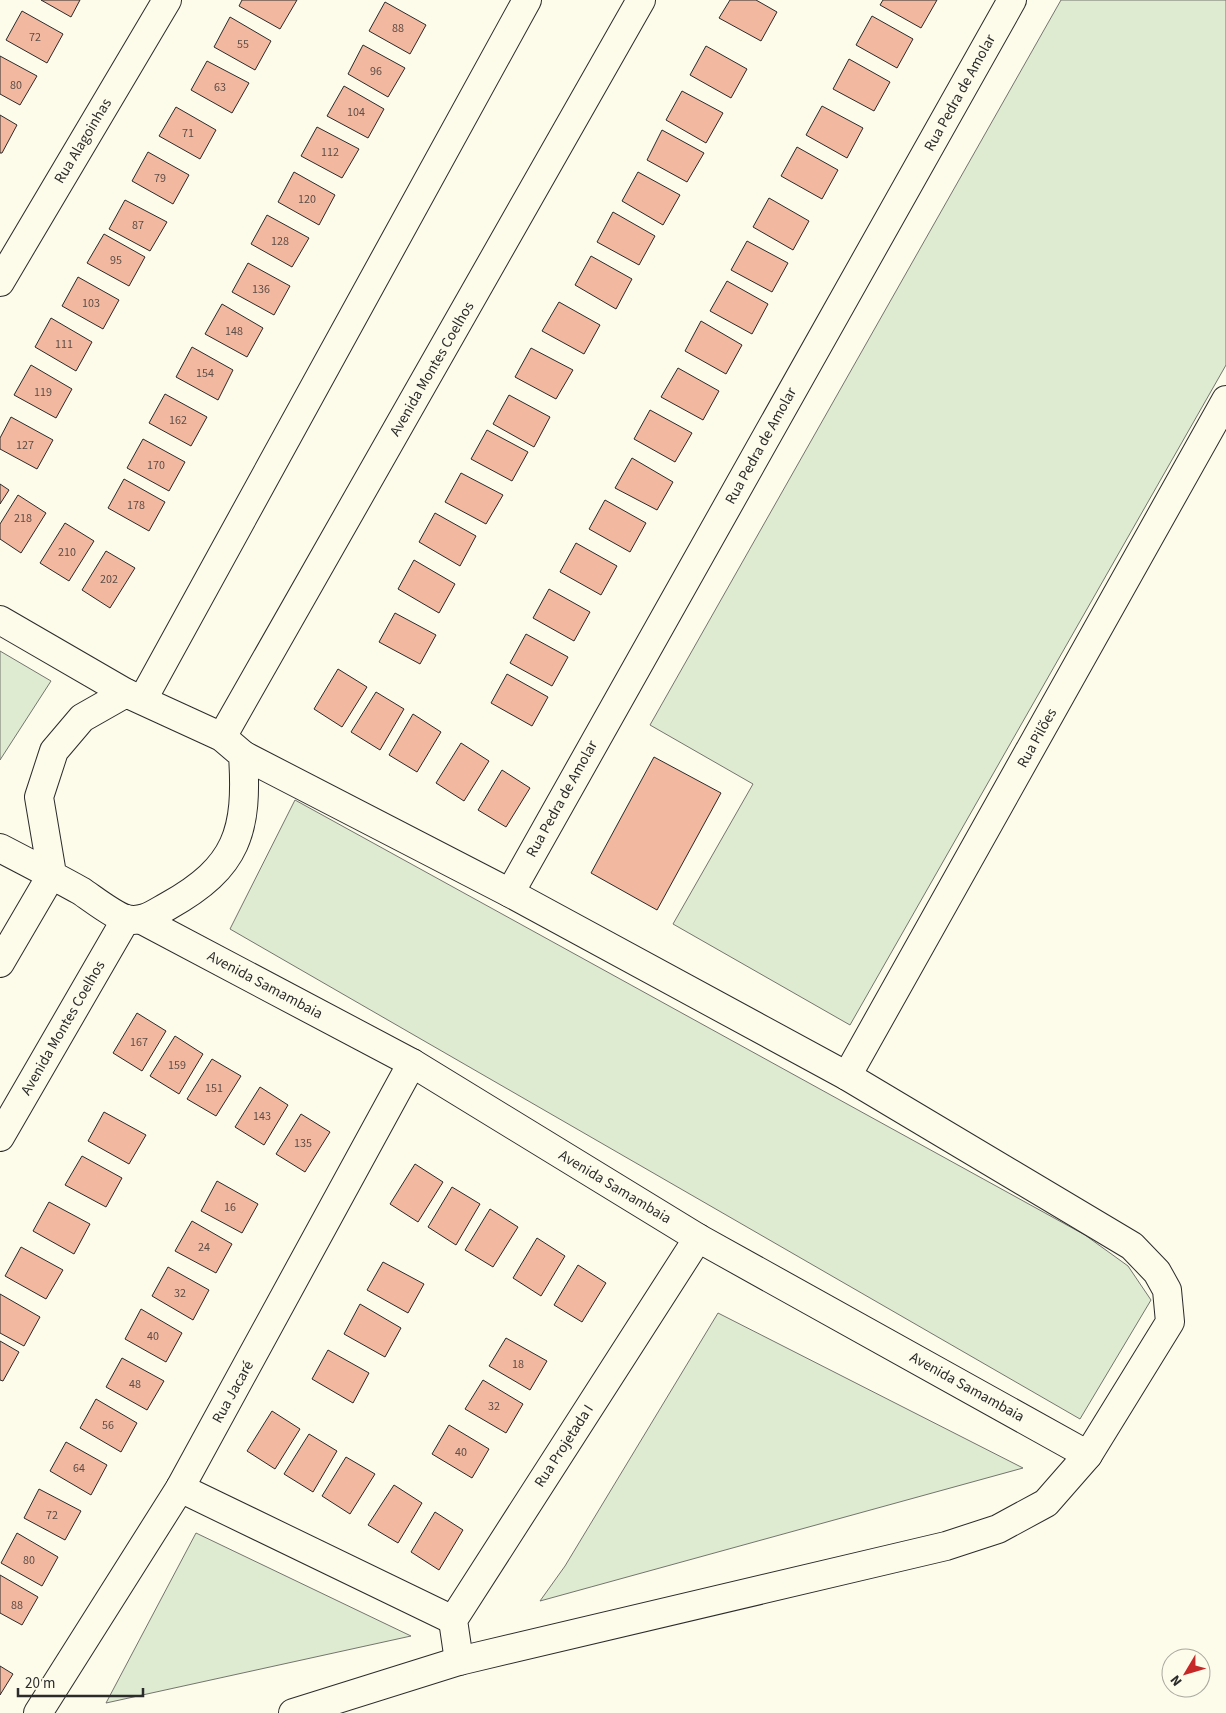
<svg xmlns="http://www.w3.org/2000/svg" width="1226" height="1713" font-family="'Source Sans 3',sans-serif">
  <rect width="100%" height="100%" fill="#fdfbea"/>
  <g fill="#deebd1" stroke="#74746e">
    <polygon points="1061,0 1226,0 1226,365 850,1025 673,924 753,784 650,725"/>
    <polygon points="0,651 51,681 0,760"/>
    <polygon points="295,800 1085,1235 1128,1266 1151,1300 1080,1419 230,929"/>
    <polygon points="718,1313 1023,1468 540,1601 565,1566"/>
    <polygon points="196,1533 411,1636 106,1703"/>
  </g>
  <g fill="#f2b8a0" stroke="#2b2b2b">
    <polygon points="41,0 80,0 71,17"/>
    <polygon points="242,0 297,0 280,29 239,6"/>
    <polygon points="730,0 756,0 777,12 761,41 719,18"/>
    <polygon points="883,0 937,0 921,28 880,5"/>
    <polygon points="385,2 426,25 410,54 369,31"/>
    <polygon points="22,11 63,34 47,63 6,40"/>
    <polygon points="872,16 913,39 897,68 856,45"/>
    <polygon points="230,17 271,41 255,70 214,47"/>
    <polygon points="363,45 405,68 388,97 348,74"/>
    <polygon points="706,46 747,69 731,98 690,75"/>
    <polygon points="0,56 37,76 20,105 0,94"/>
    <polygon points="849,59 890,82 874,111 833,89"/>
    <polygon points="207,61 249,83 232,113 191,90"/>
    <polygon points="344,86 384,109 368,138 327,116"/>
    <polygon points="682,91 723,113 706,143 666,120"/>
    <polygon points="822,106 863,128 847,158 806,135"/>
    <polygon points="176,107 216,130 200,159 159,136"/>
    <polygon points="0,115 17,125 2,153 0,153"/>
    <polygon points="317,127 359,149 342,178 301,156"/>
    <polygon points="662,130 704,153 687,182 647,160"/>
    <polygon points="797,147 838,170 822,199 781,176"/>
    <polygon points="148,152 189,175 173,204 132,181"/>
    <polygon points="294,172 335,195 319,225 278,202"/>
    <polygon points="638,172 680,195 663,225 622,201"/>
    <polygon points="769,198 809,221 793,250 753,227"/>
    <polygon points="125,200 167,222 150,251 109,229"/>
    <polygon points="613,212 655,236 639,265 597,242"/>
    <polygon points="267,215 309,238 292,267 251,244"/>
    <polygon points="104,234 145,257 129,286 87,263"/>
    <polygon points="747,241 788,263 772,292 731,270"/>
    <polygon points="591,256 632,279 616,309 575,285"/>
    <polygon points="248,263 290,286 274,315 232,292"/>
    <polygon points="78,277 119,300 103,329 62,306"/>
    <polygon points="727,281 768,304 752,334 710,311"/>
    <polygon points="559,302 600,325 584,354 542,331"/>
    <polygon points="222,304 263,328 247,357 205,334"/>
    <polygon points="51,318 92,342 76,371 35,347"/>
    <polygon points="701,321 742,345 726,374 685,351"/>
    <polygon points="192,347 233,370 218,400 176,377"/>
    <polygon points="531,348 573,370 556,399 515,377"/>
    <polygon points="31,365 72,389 56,418 14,395"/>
    <polygon points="678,368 719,391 703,420 661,397"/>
    <polygon points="165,394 207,417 191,446 149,423"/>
    <polygon points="509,395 550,417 534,447 493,424"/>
    <polygon points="650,410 692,433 675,462 634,439"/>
    <polygon points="11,417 53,440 37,469 0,449 0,438"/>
    <polygon points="487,430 528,452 512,481 471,459"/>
    <polygon points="143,439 185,462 169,491 127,468"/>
    <polygon points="632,458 673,482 657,510 615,488"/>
    <polygon points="461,473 503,495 486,524 445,502"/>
    <polygon points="124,479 165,502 149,531 108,508"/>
    <polygon points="0,484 9,490 0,504"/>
    <polygon points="18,495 46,513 21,553 0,539 0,524"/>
    <polygon points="605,500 646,523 630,552 589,529"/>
    <polygon points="435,513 476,536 460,566 419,542"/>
    <polygon points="65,523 94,541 69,581 40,563"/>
    <polygon points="576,543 617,566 601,595 560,572"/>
    <polygon points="106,551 135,568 110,608 82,590"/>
    <polygon points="414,560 455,584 439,613 398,589"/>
    <polygon points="549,589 590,612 574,641 533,618"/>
    <polygon points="395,613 436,635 420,664 379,642"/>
    <polygon points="526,634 568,657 552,686 510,663"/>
    <polygon points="338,669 367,687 342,727 314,709"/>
    <polygon points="507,674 548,697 532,726 491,703"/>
    <polygon points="376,692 404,709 380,750 351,732"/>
    <polygon points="413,714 441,732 417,772 389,755"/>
    <polygon points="461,743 489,761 464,801 436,783"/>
    <polygon points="654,757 721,793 657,910 591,873"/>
    <polygon points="502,770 530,788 506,827 478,810"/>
    <polygon points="137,1013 166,1031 142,1071 113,1053"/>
    <polygon points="175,1036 203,1054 179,1094 150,1076"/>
    <polygon points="212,1059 241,1076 216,1116 187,1099"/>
    <polygon points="260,1087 288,1105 264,1145 235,1127"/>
    <polygon points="104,1112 146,1135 129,1164 88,1141"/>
    <polygon points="301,1114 330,1132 305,1172 276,1154"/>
    <polygon points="82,1156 122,1178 106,1207 65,1185"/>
    <polygon points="415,1164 443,1182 418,1222 390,1204"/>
    <polygon points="217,1181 258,1204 242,1233 201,1211"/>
    <polygon points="452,1187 480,1204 456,1245 428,1227"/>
    <polygon points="49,1202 90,1224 74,1254 33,1231"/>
    <polygon points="490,1209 518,1227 493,1267 465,1250"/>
    <polygon points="192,1221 232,1244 216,1273 175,1251"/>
    <polygon points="537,1238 565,1256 541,1296 513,1278"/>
    <polygon points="21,1247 63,1270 46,1299 5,1276"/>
    <polygon points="383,1262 424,1284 408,1313 367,1290"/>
    <polygon points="578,1265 606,1283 582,1322 554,1305"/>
    <polygon points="168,1267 209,1290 193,1320 152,1296"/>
    <polygon points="0,1294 40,1317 24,1346 0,1333"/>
    <polygon points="360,1304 401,1328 385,1357 344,1334"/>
    <polygon points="141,1309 182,1333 166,1362 125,1339"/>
    <polygon points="506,1338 547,1361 530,1390 489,1366"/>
    <polygon points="0,1341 19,1352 3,1381 0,1380"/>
    <polygon points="328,1350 369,1373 353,1403 312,1379"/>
    <polygon points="122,1358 164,1381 147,1410 106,1387"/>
    <polygon points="483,1380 523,1404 506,1433 465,1409"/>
    <polygon points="96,1399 137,1423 121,1452 80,1428"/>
    <polygon points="272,1411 300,1429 275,1469 247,1451"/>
    <polygon points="449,1425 489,1449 472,1478 432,1454"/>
    <polygon points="309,1434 337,1451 313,1492 284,1474"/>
    <polygon points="66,1442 107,1465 91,1495 50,1471"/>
    <polygon points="346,1457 375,1474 350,1514 322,1496"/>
    <polygon points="394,1485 422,1503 398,1543 368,1525"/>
    <polygon points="39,1489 81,1511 65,1540 24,1518"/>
    <polygon points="435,1512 463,1530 439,1570 411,1552"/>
    <polygon points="17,1533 58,1557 42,1586 1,1563"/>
    <polygon points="0,1575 38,1597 22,1625 0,1613"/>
    <polygon points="0,1666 13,1674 0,1695"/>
  </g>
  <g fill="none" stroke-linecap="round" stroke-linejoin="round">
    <defs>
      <g id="minor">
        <polyline points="0,282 167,0"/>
        <polyline points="0,620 126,693"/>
        <polyline points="143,699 527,0"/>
        <polyline points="222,737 641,0"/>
        <polyline points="243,755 510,893 847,1076 1132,1246 1157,1272 1167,1290 1170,1322 1088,1455 1046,1503 998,1529 946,1546 459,1661 293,1713"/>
        <path d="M0,848C27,862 54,876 81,891C93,899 113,915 126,919C143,923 155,913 168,906C238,867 248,831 243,755L222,737L126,693L82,718L54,751L39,797L52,874"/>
        <polyline points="510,893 1012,0"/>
        <polyline points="142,920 412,1063 698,1238 1088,1455"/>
        <polyline points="0,963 52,874"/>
        <polyline points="847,1076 1226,400"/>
        <polyline points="0,1137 126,919"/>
        <polyline points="180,1488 453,1620"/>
        <polyline points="459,1661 453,1620 698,1238"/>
        <polyline points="38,1713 180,1488 412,1063"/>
      </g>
    </defs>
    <use href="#minor" stroke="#2b2b2b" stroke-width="30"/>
    <use href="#minor" stroke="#fdfbea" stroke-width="28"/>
  </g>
  <g text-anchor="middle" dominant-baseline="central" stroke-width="4" stroke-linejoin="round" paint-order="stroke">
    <g font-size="12" fill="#5d4e48">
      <text x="398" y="28">88</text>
      <text x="35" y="37">72</text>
      <text x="243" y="44">55</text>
      <text x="376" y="71">96</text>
      <text x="16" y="85">80</text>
      <text x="220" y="87">63</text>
      <text x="356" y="112">104</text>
      <text x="188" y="133">71</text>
      <text x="330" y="152">112</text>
      <text x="160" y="178">79</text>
      <text x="307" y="199">120</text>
      <text x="138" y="225">87</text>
      <text x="280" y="241">128</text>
      <text x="116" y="260">95</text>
      <text x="261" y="289">136</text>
      <text x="91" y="303">103</text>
      <text x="234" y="331">148</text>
      <text x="64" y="344">111</text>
      <text x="205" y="373">154</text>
      <text x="43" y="392">119</text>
      <text x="178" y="420">162</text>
      <text x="25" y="445">127</text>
      <text x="156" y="465">170</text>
      <text x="136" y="505">178</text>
      <text x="23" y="518">218</text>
      <text x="67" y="552">210</text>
      <text x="109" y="579">202</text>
      <text x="139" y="1042">167</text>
      <text x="177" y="1065">159</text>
      <text x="214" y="1088">151</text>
      <text x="262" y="1116">143</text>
      <text x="303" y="1143">135</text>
      <text x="230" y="1207">16</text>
      <text x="204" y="1247">24</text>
      <text x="180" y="1293">32</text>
      <text x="153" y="1336">40</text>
      <text x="518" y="1364">18</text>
      <text x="135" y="1384">48</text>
      <text x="494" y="1406">32</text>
      <text x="108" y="1425">56</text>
      <text x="461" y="1452">40</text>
      <text x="79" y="1468">64</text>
      <text x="52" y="1515">72</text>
      <text x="29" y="1560">80</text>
      <text x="17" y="1605">88</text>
    </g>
    <g font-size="15" fill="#2b2b2b" stroke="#fdfbea">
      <text transform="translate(960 93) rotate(-61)">Rua Pedra de Amolar</text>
      <text transform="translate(83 141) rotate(-59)">Rua Alagoinhas</text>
      <text transform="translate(432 369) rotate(-60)">Avenida Montes Coelhos</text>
      <text transform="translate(761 446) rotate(-61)">Rua Pedra de Amolar</text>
      <text transform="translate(1037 738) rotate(-61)">Rua Pilões</text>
      <text transform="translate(562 799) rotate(-61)">Rua Pedra de Amolar</text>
      <text transform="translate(265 985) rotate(28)">Avenida Samambaia</text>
      <text transform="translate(63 1028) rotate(-60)">Avenida Montes Coelhos</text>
      <text transform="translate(615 1187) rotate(31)">Avenida Samambaia</text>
      <text transform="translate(967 1387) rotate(29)">Avenida Samambaia</text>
      <text transform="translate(233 1392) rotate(-61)">Rua Jacaré</text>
      <text transform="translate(564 1446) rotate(-57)">Rua Projetada I</text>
    </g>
  </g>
  <g transform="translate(1186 1673) rotate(232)"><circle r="24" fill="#fdfbea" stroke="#a9a89e"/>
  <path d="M0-4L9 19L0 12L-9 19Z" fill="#c62828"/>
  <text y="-8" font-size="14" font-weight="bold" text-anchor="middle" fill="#2b2b2b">N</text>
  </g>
  <path d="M18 1688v8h125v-8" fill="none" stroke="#2b2b2b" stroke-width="2.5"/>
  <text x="25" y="1688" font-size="15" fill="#2b2b2b" stroke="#fdfbea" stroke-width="4" paint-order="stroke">20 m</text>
</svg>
